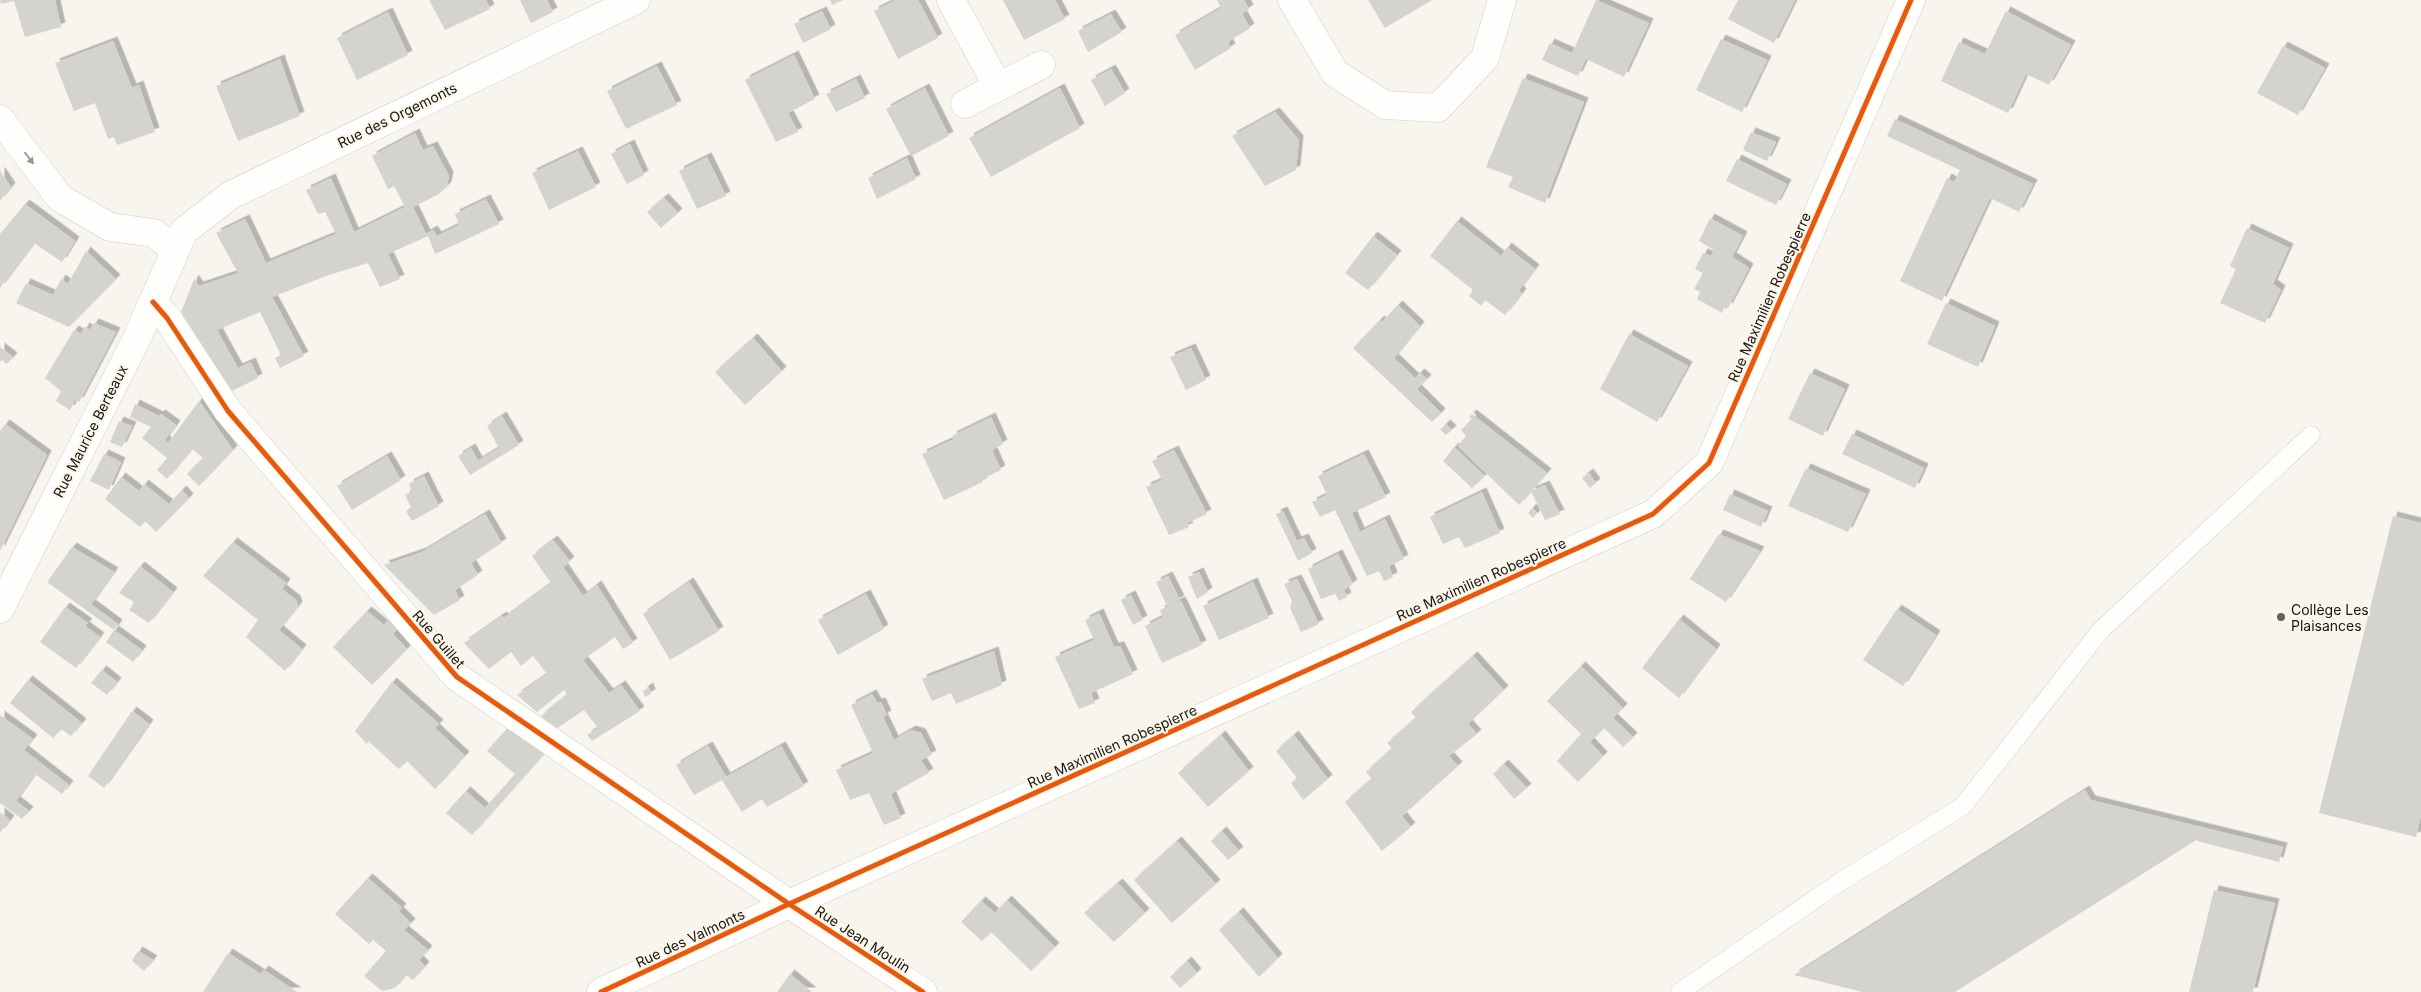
<svg xmlns="http://www.w3.org/2000/svg" width="2421" height="992" font-family="Inter,sans-serif">
  <defs>
    <filter id="shadow"><feDropShadow dx="4.5" dy="-4.5" stdDeviation="0" flood-color="#0004"/></filter>
  </defs>
  <rect width="100%" height="100%" fill="#f7f5ee"/>
  <g fill="#d5d3ce" filter="url(#shadow)">
    <polygon points="0,0 55,0 61,27 25,37 14,1 1,4"/>
    <polygon points="429,0 486,0 490,9 445,30"/>
    <polygon points="520,0 547,0 553,12 531,23"/>
    <polygon points="830,0 843,0 832,5"/>
    <polygon points="896,0 918,0 938,38 898,59 874,11"/>
    <polygon points="1003,0 1055,0 1065,19 1024,40"/>
    <polygon points="1217,0 1244,0 1249,9 1242,14 1250,28 1228,42 1231,48 1195,70 1175,35 1221,8"/>
    <polygon points="1368,0 1432,0 1385,28"/>
    <polygon points="1596,0 1649,23 1624,77 1586,59 1578,76 1542,60 1550,43 1572,53"/>
    <polygon points="1738,0 1795,0 1774,43 1728,19"/>
    <polygon points="822,11 831,29 803,43 794,24"/>
    <polygon points="2006,11 2071,45 2049,85 2026,74 2008,113 1941,81 1959,42 1985,54"/>
    <polygon points="388,12 408,55 357,80 337,38"/>
    <polygon points="1111,14 1122,32 1088,52 1078,31"/>
    <polygon points="1721,39 1767,60 1742,112 1696,90"/>
    <polygon points="113,41 132,88 139,85 155,132 117,145 114,137 108,139 95,103 74,111 55,63"/>
    <polygon points="2283,46 2325,68 2298,115 2257,93"/>
    <polygon points="794,55 815,99 788,113 798,132 776,142 745,80"/>
    <polygon points="280,59 300,116 238,141 216,86"/>
    <polygon points="657,66 677,105 626,129 607,91"/>
    <polygon points="1111,69 1125,93 1105,106 1091,80"/>
    <polygon points="1523,78 1584,102 1545,203 1508,187 1513,177 1486,167"/>
    <polygon points="856,79 865,98 836,112 826,94"/>
    <polygon points="925,88 949,136 911,156 886,109"/>
    <polygon points="1060,88 1080,128 991,177 969,138"/>
    <polygon points="1275,112 1299,140 1296,170 1265,186 1232,136"/>
    <polygon points="1895,119 2033,184 2019,212 1990,198 1942,301 1900,281 1947,178 1954,182 1960,170 1887,136"/>
    <polygon points="1751,132 1776,142 1767,161 1743,150"/>
    <polygon points="415,133 423,150 433,146 449,176 447,186 439,194 413,207 426,234 433,230 437,236 459,225 455,214 486,199 499,224 435,254 428,236 388,254 400,279 380,287 368,263 329,275 272,297 304,356 280,368 275,358 281,355 260,312 217,330 238,368 251,362 258,378 232,391 181,312 194,279 199,286 238,273 216,233 245,219 266,263 336,234 325,212 318,214 306,190 331,178 354,232 405,207 394,186 388,189 372,156"/>
    <polygon points="630,144 644,175 627,184 611,154"/>
    <polygon points="578,151 596,187 549,210 532,173"/>
    <polygon points="707,157 726,196 697,209 679,171"/>
    <polygon points="907,158 916,179 877,199 868,178"/>
    <polygon points="1737,159 1787,184 1776,205 1726,181"/>
    <polygon points="0,171 11,187 0,201"/>
    <polygon points="664,198 678,213 661,228 647,212"/>
    <polygon points="25,204 75,241 62,262 34,243 0,288 0,234"/>
    <polygon points="1710,218 1743,236 1732,257 1749,268 1728,308 1725,306 1722,313 1697,299 1700,292 1694,289 1703,273 1695,269 1703,253 1711,256 1714,250 1699,241"/>
    <polygon points="1457,221 1501,256 1507,247 1535,269 1519,290 1522,293 1505,315 1485,300 1481,306 1469,296 1473,290 1430,256"/>
    <polygon points="2247,228 2289,248 2273,284 2281,290 2265,323 2220,303 2236,269 2230,266"/>
    <polygon points="1373,236 1397,255 1368,290 1345,273"/>
    <polygon points="86,251 116,279 69,327 16,303 26,283 53,295 61,279 68,284"/>
    <polygon points="1946,303 1995,326 1978,367 1927,344"/>
    <polygon points="1398,305 1420,326 1394,358 1415,378 1420,373 1427,379 1417,389 1441,413 1432,422 1353,348 1380,320 1382,322"/>
    <polygon points="94,323 116,332 79,402 75,400 70,410 56,401 61,391 45,378 74,330 81,334 85,327 90,330"/>
    <polygon points="1629,334 1688,366 1657,422 1600,389"/>
    <polygon points="753,338 782,371 745,405 715,372"/>
    <polygon points="0,347 13,357 7,364 2,360 0,362"/>
    <polygon points="1191,348 1206,380 1186,390 1170,357"/>
    <polygon points="1810,373 1845,389 1823,436 1788,419"/>
    <polygon points="199,401 233,450 199,486 187,474 203,458 192,449 167,479 157,470 167,458 142,438 151,427 130,417 135,404 159,416 161,414 176,425 165,440 168,443"/>
    <polygon points="1472,414 1547,473 1531,491 1545,485 1560,514 1545,520 1531,491 1519,505 1458,446 1466,436 1461,430 1472,419 1469,417"/>
    <polygon points="502,416 519,445 470,475 458,456 471,448 478,461 499,448 487,426"/>
    <polygon points="991,417 1003,444 992,450 1001,470 982,479 983,482 944,500 922,454 954,439 952,436"/>
    <polygon points="119,421 132,426 122,447 110,442"/>
    <polygon points="5,424 47,455 0,551 0,431"/>
    <polygon points="1446,424 1452,430 1446,435 1440,430"/>
    <polygon points="1852,434 1924,468 1915,488 1842,454"/>
    <polygon points="1454,447 1485,476 1472,488 1443,461"/>
    <polygon points="1174,450 1207,514 1187,523 1189,527 1169,535 1146,487 1162,480 1152,461"/>
    <polygon points="104,454 121,462 109,490 90,481"/>
    <polygon points="1364,454 1386,497 1352,513 1360,532 1385,519 1404,559 1389,566 1393,577 1384,581 1379,571 1367,576 1335,510 1320,517 1312,502 1327,495 1318,476"/>
    <polygon points="387,456 401,480 352,510 337,486"/>
    <polygon points="1806,468 1866,494 1848,532 1788,506"/>
    <polygon points="1589,473 1596,483 1590,488 1582,478"/>
    <polygon points="424,476 439,506 412,521 406,511 411,507 405,495 412,491 409,484"/>
    <polygon points="121,477 139,491 144,484 169,504 182,490 189,498 156,532 145,521 140,527 105,499"/>
    <polygon points="1482,492 1500,533 1465,548 1459,537 1443,544 1430,517"/>
    <polygon points="1730,494 1768,511 1761,527 1723,510"/>
    <polygon points="1532,508 1537,513 1533,518 1528,513"/>
    <polygon points="1283,511 1297,541 1304,538 1312,553 1298,561 1276,514"/>
    <polygon points="485,514 502,543 471,563 478,575 455,590 460,600 434,615 384,565 422,552"/>
    <polygon points="2393,516 2421,523 2421,815 2416,837 2319,813"/>
    <polygon points="1719,534 1760,551 1726,602 1690,579"/>
    <polygon points="553,540 570,561 563,567 583,596 597,585 633,643 623,649 615,637 583,660 609,693 621,685 640,711 592,741 587,735 598,728 584,710 556,729 541,716 567,695 564,690 537,712 517,695 547,674 533,656 521,666 511,652 489,669 464,643 502,616 504,618 551,583 532,556"/>
    <polygon points="233,542 286,583 282,589 296,600 298,606 279,630 302,649 285,671 246,637 258,620 203,576"/>
    <polygon points="72,547 114,572 91,604 118,624 114,630 47,582"/>
    <polygon points="1338,554 1353,584 1344,590 1347,597 1339,601 1335,594 1321,599 1308,569"/>
    <polygon points="140,566 173,592 149,623 129,610 134,602 119,593"/>
    <polygon points="1199,572 1208,592 1197,599 1188,577"/>
    <polygon points="1168,576 1180,600 1167,606 1156,582"/>
    <polygon points="1297,579 1319,624 1301,632 1290,608 1292,601 1284,584"/>
    <polygon points="689,582 719,631 670,660 643,614"/>
    <polygon points="1253,582 1269,618 1219,640 1203,606"/>
    <polygon points="866,594 884,629 838,655 818,620"/>
    <polygon points="1131,595 1143,620 1133,625 1121,600"/>
    <polygon points="1181,601 1202,645 1162,663 1145,626 1163,617 1160,610"/>
    <polygon points="65,607 88,623 85,626 100,637 76,668 40,642"/>
    <polygon points="1897,609 1936,635 1903,686 1863,660"/>
    <polygon points="367,611 384,625 388,620 398,629 393,634 407,649 372,685 333,647"/>
    <polygon points="1099,613 1114,647 1120,646 1133,674 1091,693 1095,703 1079,709 1055,657 1094,640 1085,620"/>
    <polygon points="1679,619 1716,649 1679,698 1642,668"/>
    <polygon points="114,630 142,650 133,662 106,642"/>
    <polygon points="994,651 1002,685 956,704 951,693 932,701 922,679"/>
    <polygon points="1473,656 1504,690 1468,724 1477,734 1449,756 1458,766 1402,816 1411,827 1382,851 1345,802 1372,779 1366,772 1392,748 1387,743 1416,718 1411,712"/>
    <polygon points="1581,666 1623,708 1613,718 1633,737 1623,747 1604,728 1590,742 1603,756 1578,782 1557,761 1581,734 1547,701"/>
    <polygon points="102,670 117,682 107,695 91,683"/>
    <polygon points="28,680 82,723 71,736 61,729 53,738 10,703"/>
    <polygon points="392,682 439,724 435,728 465,756 435,789 407,761 399,769 368,741 367,744 355,731"/>
    <polygon points="649,687 651,694 645,697 643,691"/>
    <polygon points="872,694 877,703 881,702 887,715 883,717 894,740 911,730 921,733 932,755 921,760 929,773 891,794 901,818 884,825 869,793 850,800 836,770 873,753 851,705"/>
    <polygon points="132,711 149,724 104,788 88,776"/>
    <polygon points="0,715 33,739 24,750 69,785 62,794 35,774 16,801 29,811 22,819 0,803"/>
    <polygon points="511,724 544,754 472,835 446,813 466,791 485,808 515,774 487,751"/>
    <polygon points="1221,735 1249,771 1208,807 1178,773"/>
    <polygon points="1294,735 1328,779 1303,800 1291,783 1297,778 1276,751"/>
    <polygon points="708,746 726,777 781,746 804,786 767,807 762,799 742,812 722,780 694,795 676,765"/>
    <polygon points="1504,764 1527,788 1514,799 1493,774"/>
    <polygon points="2085,790 2091,800 2283,847 2279,862 2197,841 2198,839 1955,992 1862,992 1794,975"/>
    <polygon points="0,812 10,820 0,833"/>
    <polygon points="1222,831 1239,851 1228,860 1211,841"/>
    <polygon points="1177,841 1216,884 1172,923 1134,880"/>
    <polygon points="368,878 402,908 399,911 411,923 404,930 428,950 419,960 425,966 413,980 406,975 395,988 382,991 364,976 386,951 373,940 369,944 335,914"/>
    <polygon points="1118,883 1145,913 1114,942 1084,913"/>
    <polygon points="2214,890 2275,903 2253,992 2189,992"/>
    <polygon points="1007,900 1055,947 1031,971 991,932 982,941 961,922 981,901 995,913"/>
    <polygon points="1239,912 1278,958 1259,977 1219,930"/>
    <polygon points="138,951 153,960 144,971 132,961"/>
    <polygon points="228,953 261,974 264,970 297,992 203,992"/>
    <polygon points="1187,961 1197,973 1180,988 1170,977"/>
    <polygon points="790,974 812,992 777,992"/>
  </g>
  <g fill="none" stroke-linecap="round" stroke-linejoin="round">
    <defs>
      <polyline id="lane" points="1680,992 1837,884 1963,806 2101,630 2311,435"/>
      <g id="street">
        <polyline points="951,0 998,87"/>
        <polyline points="1292,0 1335,73 1385,105 1438,108 1485,58 1502,0"/>
        <polyline points="965,104 1041,65"/>
        <polyline points="0,119 60,198 110,227 154,233 175,250"/>
        <polyline points="153,302 167,318 228,411 457,677 789,904 923,992"/>
        <polyline points="0,609 137,338 184,231 231,195 636,0"/>
        <polyline points="601,992 789,904 1653,514 1709,463 1911,0"/>
      </g>
    </defs>
    <use href="#lane" stroke="#d1cfc9" stroke-width="19"/>
    <use href="#street" stroke="#d1cfc9" stroke-width="29"/>
    <use href="#lane" stroke="#fefefc" stroke-width="18"/>
    <use href="#street" stroke="#fefefc" stroke-width="28"/>
    <defs>
      <g id="cycleway">
        <polyline points="153,302 167,318 228,411 457,677 789,904 923,992"/>
        <polyline points="601,992 789,904 1653,514 1709,463 1911,0"/>
      </g>
    </defs>
    <use href="#cycleway" stroke="#fbf6ea" stroke-width="8"/>
    <use href="#cycleway" stroke="#e8590c" stroke-width="5"/>
  </g>
  <defs><path id="oneway-solid" d="M-6-.8H1V-3.2L6.5 0L1 3.2V.8H-6Z" transform="scale(1.25)"/></defs>
  <use fill="#969592" href="#oneway-solid" transform="translate(29 158) rotate(53)"/>
  <circle fill="#65635e" stroke="#fbf6ea" stroke-width="2" cx="2281" cy="617" r="5"/>
  <g text-anchor="middle" dominant-baseline="central" stroke-width="4.5" stroke-linejoin="round" paint-order="stroke">
    <g font-size="14" fill="#171511" stroke="#fbf6ea">
      <text transform="translate(397 115) rotate(-26)">Rue des Orgemonts</text>
      <text transform="translate(1769 297) rotate(-66)">Rue Maximilien Robespierre</text>
      <text transform="translate(90 431) rotate(-63)">Rue Maurice Berteaux</text>
      <text transform="translate(1481 579) rotate(-24)">Rue Maximilien Robespierre</text>
      <text transform="translate(439 639) rotate(49)">Rue Guillet</text>
      <text transform="translate(1112 746) rotate(-24)">Rue Maximilien Robespierre</text>
      <text transform="translate(690 938) rotate(-25)">Rue des Valmonts</text>
      <text transform="translate(863 939) rotate(33)">Rue Jean Moulin</text>
    </g>
    <g font-size="14" fill="#171511" stroke="#fbf6ea" text-anchor="start">
      <text x="2291" y="609">Collège Les<tspan x="2291" dy="16">Plaisances</tspan></text>
    </g>
  </g>
</svg>
